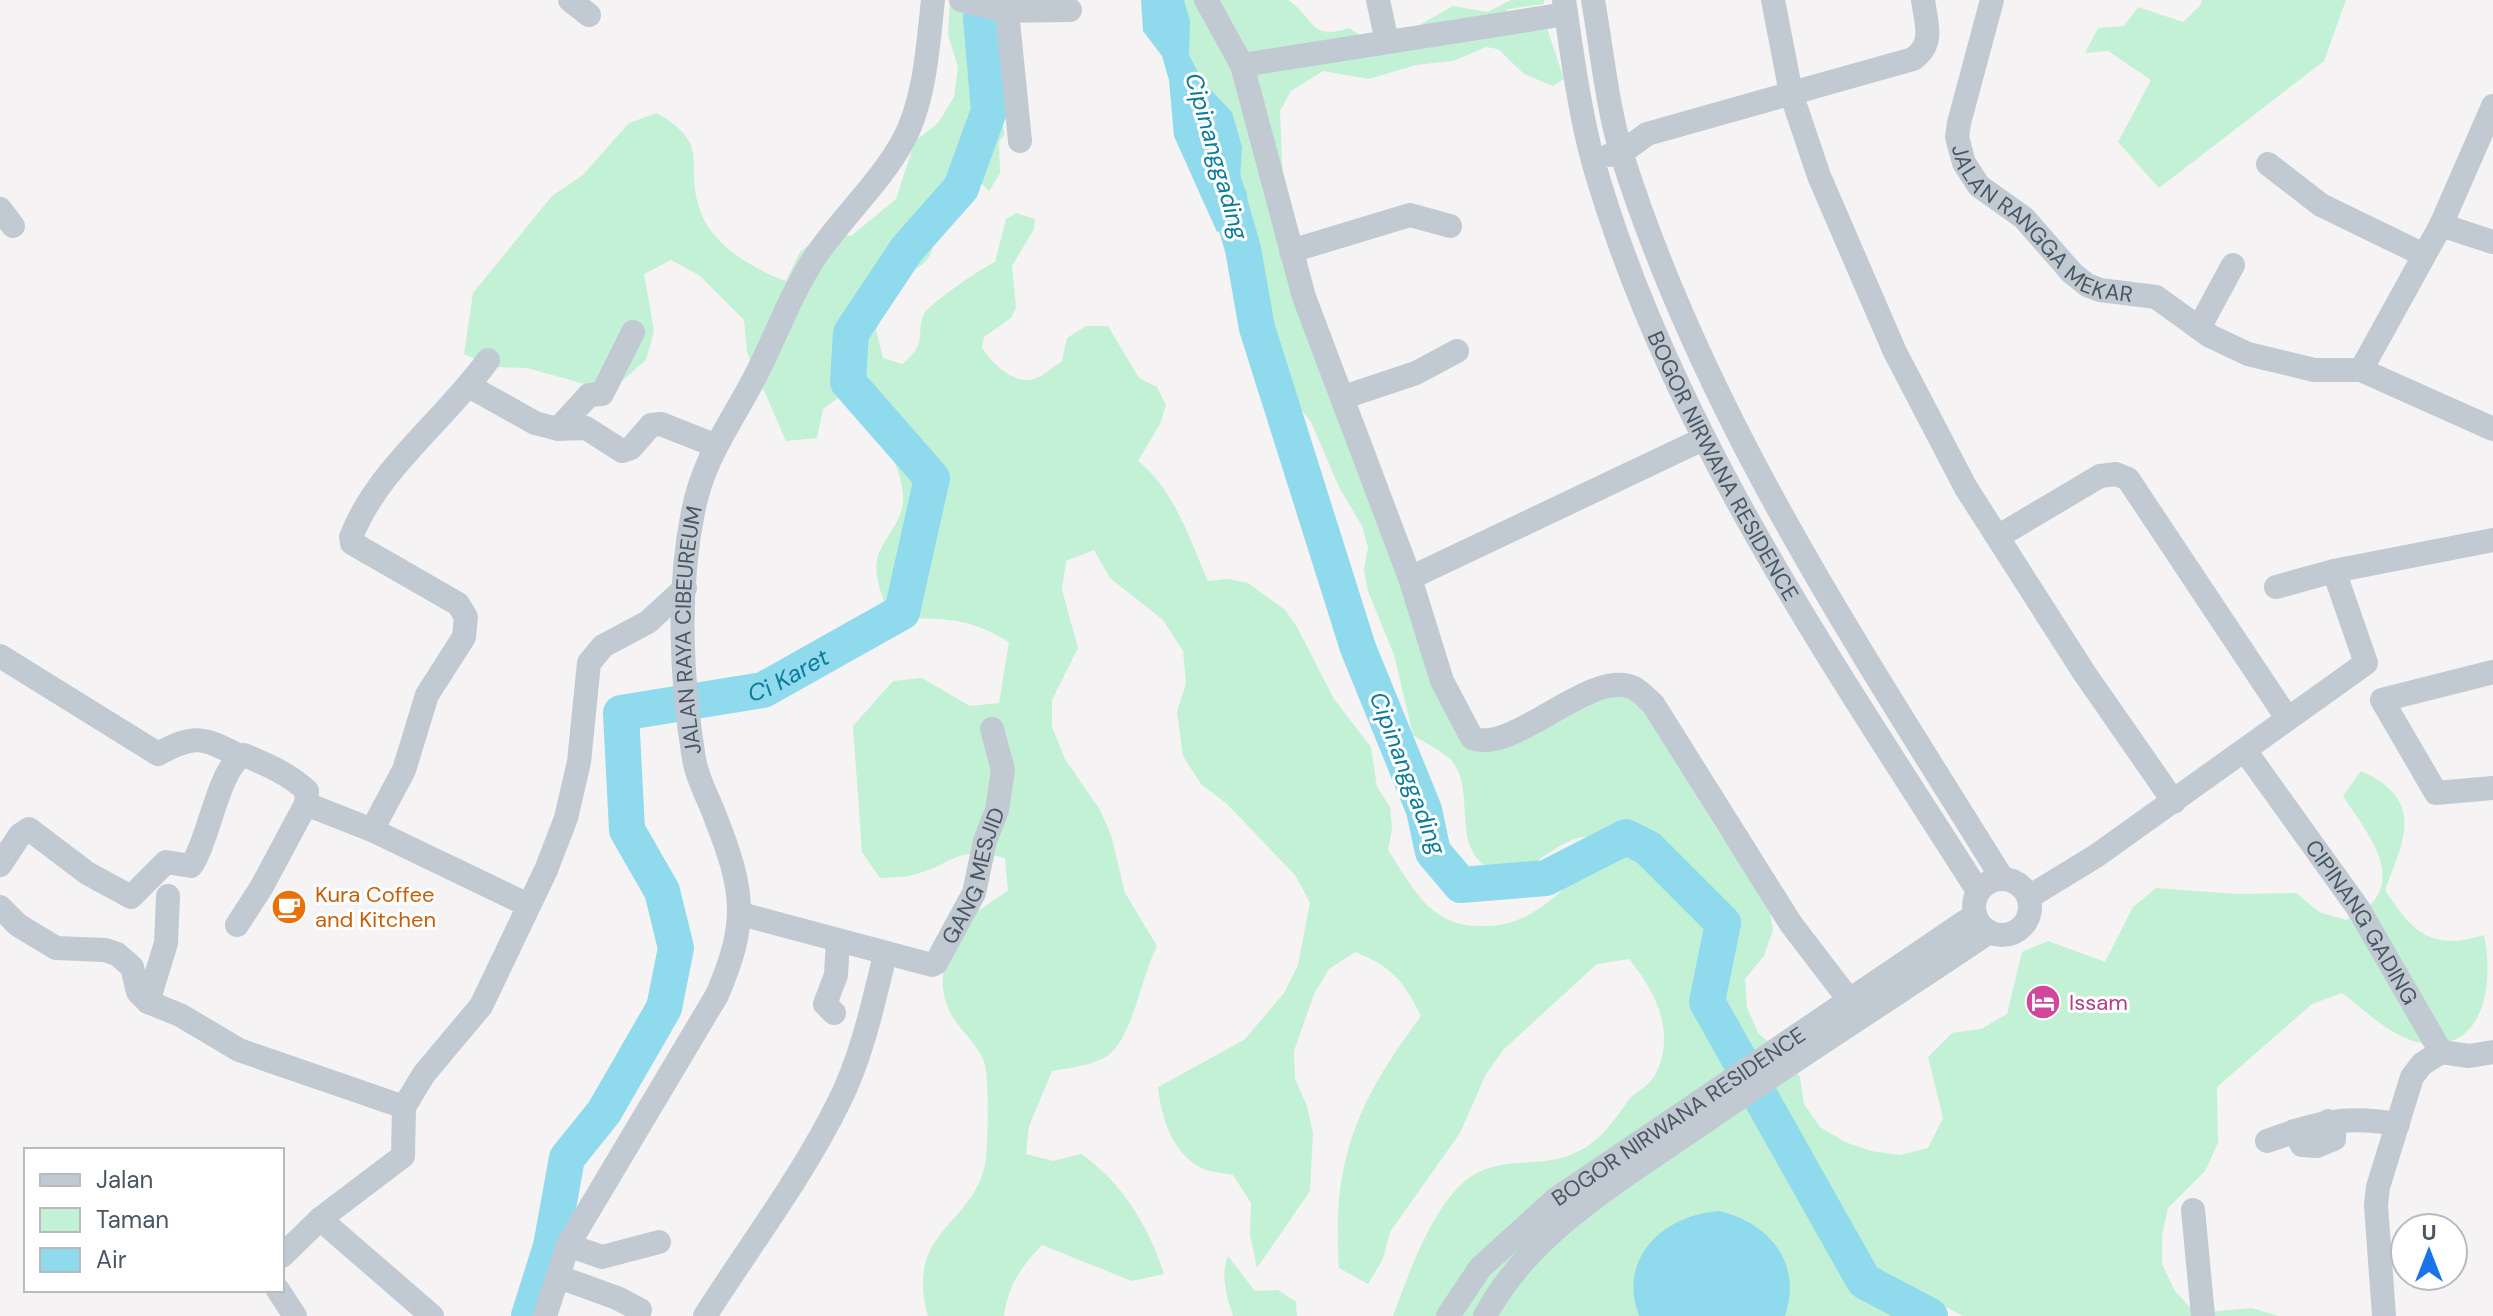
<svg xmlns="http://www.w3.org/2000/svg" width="2493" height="1316" font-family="'DM Sans',sans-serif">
  <rect width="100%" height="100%" fill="#f5f3f3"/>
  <g fill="#c3f1d5">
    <path d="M950,0L991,8L992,88L1005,134L999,142L1000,173L989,191L981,183L980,162L972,153L955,167L953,187L928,210C940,246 934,266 897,277L895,273L885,311L876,330L883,358L902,364C929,343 915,334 924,314C929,304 983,267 995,262L1006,219L1016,213L1035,219L1034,229L1012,266L1016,308L1011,318L984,337L982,347C991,363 1014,385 1034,379C1044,376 1054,366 1062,361L1067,338L1086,326H1108L1139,378L1157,387L1166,405L1160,424L1138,461C1174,489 1190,540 1208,581L1228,579L1248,583L1285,610L1297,627L1334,699L1371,747L1377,787L1390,807L1392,829L1388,850C1412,886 1428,924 1476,926C1500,927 1519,922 1540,908C1565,891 1580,869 1611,863L1609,841C1601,840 1591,836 1584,837C1548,842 1528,884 1489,868C1479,864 1471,851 1468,840C1462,815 1469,776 1449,758C1438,749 1424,742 1413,735L1394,655L1368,591L1364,570L1368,547L1362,526L1339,487L1311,422L1296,403L1257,328L1250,294L1256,251L1234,186L1198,105L1173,0H1288C1316,19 1309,41 1349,28L1367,40L1391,41L1453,6L1487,12L1511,0H1544V4L1508,9L1493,25L1547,28L1564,79L1553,86L1524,74L1498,49L1486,47L1453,61L1416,65L1369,79L1323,71L1291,91L1280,111L1284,211L1476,746L1601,693L1628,696L1640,704L1721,836L1767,896L1773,930L1764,956L1745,979L1747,1007L1758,1033L1783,1054L1800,1077L1804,1104L1820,1127L1845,1142L1871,1151L1900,1155L1928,1148L1943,1118L1928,1057L1952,1033L1981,1029L2007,1014L2022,952L2048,941L2105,962L2133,907L2156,888L2236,894L2296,893L2319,912L2346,920C2355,914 2370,907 2376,898C2398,865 2359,822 2343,796L2361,771C2425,800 2405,838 2385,890C2413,933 2431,951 2484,935C2493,976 2488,1045 2432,1044C2398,1044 2367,1012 2342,993L2312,1004L2217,1087L2218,1143L2205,1171L2168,1208L2162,1236V1264L2175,1291L2195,1313L2252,1308L2278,1316H1963L1891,1278L1932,1316H1393C1409,1274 1434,1198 1475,1174C1503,1158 1535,1166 1565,1157C1595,1147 1610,1127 1627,1102C1634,1092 1648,1087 1654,1077C1677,1035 1657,993 1629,959L1597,964L1504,1049L1486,1074L1460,1133L1390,1232L1383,1259L1368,1284L1339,1268C1331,1159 1358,1101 1421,1016C1403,980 1392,967 1355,952L1329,969L1314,994L1294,1051L1295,1079L1307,1106L1313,1133L1310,1191L1257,1268L1250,1235L1251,1203L1233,1175C1223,1173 1210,1172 1201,1168C1172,1153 1161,1116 1158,1087L1244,1040L1284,993L1298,965L1310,903L1295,875L1227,804L1201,784L1183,756L1177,712L1186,683L1183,651L1163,620L1110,578L1094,550L1066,561L1062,590L1078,648L1052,700V727L1065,759L1100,810L1111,835L1125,893L1157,946C1142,975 1134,1030 1112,1052C1099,1065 1069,1068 1052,1071L1029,1126L1026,1154L1053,1161L1081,1154C1122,1182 1149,1227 1164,1274L1132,1281L1042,1245C1021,1267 1008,1285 1004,1316H928C903,1228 978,1225 986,1158C988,1139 989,1082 985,1065C981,1048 960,1030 951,1014C936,986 943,954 960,928C969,914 995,901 1008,890L1005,858C953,845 954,865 912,875C902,878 890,877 880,878L862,852L853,726L893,681L922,678L970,706L999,703L1009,642C966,616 941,618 891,619C885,602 873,579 877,560C881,541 900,525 903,504C907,470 871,413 849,390L823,409L817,438L786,441L747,352L744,320L699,275L671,260L644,274L654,331L646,360L623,380L592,386L527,368L493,367L464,354L473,293L552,196L583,175L629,123L657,113C712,146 685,160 699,207C709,244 753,269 786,281L800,252L823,234L851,236L896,199L915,141L938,123L954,97L958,67L948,35Z"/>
    <polygon points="2202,0 2346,0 2324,61 2159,188 2118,142 2151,80 2108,51 2085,53 2098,28 2124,26 2138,7 2183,22 2200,6"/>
    <path d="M1228,1256L1255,1291L1278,1290L1296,1302L1297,1316H1233C1227,1297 1220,1276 1228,1256Z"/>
  </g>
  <g fill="#90daee">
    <polygon points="1141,0 1184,0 1190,21 1189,55 1203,82 1232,112 1242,147 1240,178 1247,193 1248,222 1217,232 1174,136 1169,80 1162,56 1143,31"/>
    <path d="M1719,1211C1769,1223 1803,1263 1785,1316H1639C1617,1257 1664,1215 1719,1211Z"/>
  </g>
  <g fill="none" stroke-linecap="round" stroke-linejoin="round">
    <g stroke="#90daee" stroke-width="36">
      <polyline points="1223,180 1243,249 1257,328 1358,648 1424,810 1433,852 1461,885 1546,878 1626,837 1648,848 1723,923 1707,1002 1864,1281 1930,1316"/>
      <path id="s1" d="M529,1316L551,1246L567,1158L604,1112L664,1008L676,948L662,891L627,830L621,713L763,690L902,612L932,478L848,382L851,333L907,249L961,188L989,111L981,18L986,0"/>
    </g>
    <g stroke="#c1cad2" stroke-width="24">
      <polyline points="570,0 589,15"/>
      <polyline points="961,0 1007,11 1020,141"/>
      <path d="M1206,0L1242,65L1304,297L1410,578L1442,681L1472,738C1514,755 1591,667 1634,688C1640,691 1647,699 1653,704L1791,924L1850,1001"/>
      <polyline points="1378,0 1387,42"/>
      <path id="s2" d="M1564,0C1572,53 1579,109 1593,161C1669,428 1831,660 1978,891"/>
      <path d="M1593,0C1602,51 1607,106 1622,155C1705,418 1858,646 2002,878"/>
      <polyline points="1773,0 1791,93 1819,176 1895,352 1966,488 2085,674 2174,802"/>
      <path id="s3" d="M1992,0L1959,123L1957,137L1964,163L1979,186L2024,218L2072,273L2087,285L2100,290L2156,297L2210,336L2248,354L2314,370H2361L2493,429"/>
      <polyline points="1007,11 1070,10"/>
      <polyline points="1242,65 1566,14"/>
      <path d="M1610,155L1621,153L1647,134L1913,59C1935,44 1926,23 1923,0"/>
      <polyline points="2268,164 2321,205 2424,255"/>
      <polyline points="0,209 13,226"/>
      <polyline points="2441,225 2493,242"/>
      <polyline points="1291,251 1410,215 1450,226"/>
      <polyline points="2199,328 2233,265"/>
      <polyline points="2361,370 2441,225 2493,106"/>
      <polyline points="469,386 535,423 558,429 586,428 622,451 631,448 651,425 661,424 714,445"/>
      <polyline points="1344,397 1416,373 1457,351"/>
      <polyline points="558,429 589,395 602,394 633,332"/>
      <polyline points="1999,536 2100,476 2116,474 2128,479 2287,718"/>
      <polyline points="1410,578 1703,439"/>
      <polyline points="2276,587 2334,571"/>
      <path d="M0,656L158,754C196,733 203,738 240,756"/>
      <polyline points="2493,672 2382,700 2436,793 2493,788"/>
      <path id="s4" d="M2246,752L2358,908L2441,1052"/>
      <path d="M372,830L404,770L427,695L464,637L466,617L458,604L352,543L351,537C378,468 446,419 488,360"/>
      <path d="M0,865L20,835L29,829L87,873L131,897L166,862L191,866C209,841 219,765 244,755C266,764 289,774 307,791L306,804L372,830L528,905"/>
      <circle cx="2002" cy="907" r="28"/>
      <polyline points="2029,897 2096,856 2366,663 2334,571 2493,540"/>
      <polyline points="0,907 18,925 56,948 105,950 117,954 132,967 138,992 148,1002 180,1015 239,1050 404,1107"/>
      <path id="s5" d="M741,914L932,965L936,963L974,893L985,841L997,810L1003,770L992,729"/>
      <polyline points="237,925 261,888 306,804"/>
      <polyline points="148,1002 166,943 168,896"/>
      <polyline points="834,1013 825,1004 836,975 838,941"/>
      <polyline points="2441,1052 2469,1056 2493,1052"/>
      <polyline points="2294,1131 2302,1145 2317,1146 2334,1139 2334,1127 2328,1121"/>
      <path d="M2267,1141C2320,1122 2342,1115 2398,1124"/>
      <polyline points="2193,1210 2203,1316"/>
      <polyline points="320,1219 432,1316"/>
      <polyline points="568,1245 602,1257 659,1242"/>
      <polyline points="282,1256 320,1219 403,1156 404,1107 424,1074 481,1006 546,870 566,818 579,762 589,663 603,646 648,622 685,588"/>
      <polyline points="559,1277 617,1298 640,1310"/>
      <polyline points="278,1290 295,1316"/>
      <path id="s6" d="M545,1316L568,1245L717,995C749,921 744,890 715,816C708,797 697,779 694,759C681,680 677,591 693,512C704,455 733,421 758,371C777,333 792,292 815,257C842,217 880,183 903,141C925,101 928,45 933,0"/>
      <path d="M705,1316C750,1245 802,1177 839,1102C862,1056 873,1004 885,955"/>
      <path id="s7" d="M1448,1316L1480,1268L1556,1199L1975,915"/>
      <path d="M1485,1316C1529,1233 1616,1183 1691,1131C1789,1063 1890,999 1989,932"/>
      <polyline points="2384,1316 2376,1205 2378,1187 2412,1077 2422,1064 2441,1052"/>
    </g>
  </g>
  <defs>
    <symbol id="cafe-disc" viewBox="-11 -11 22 22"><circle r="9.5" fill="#e8710a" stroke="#fff"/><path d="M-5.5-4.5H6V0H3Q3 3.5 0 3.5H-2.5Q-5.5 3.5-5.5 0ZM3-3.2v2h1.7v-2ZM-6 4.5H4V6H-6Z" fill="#fff"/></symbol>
    <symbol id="hotel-disc" viewBox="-11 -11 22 22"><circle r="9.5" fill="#d1479c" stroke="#fff"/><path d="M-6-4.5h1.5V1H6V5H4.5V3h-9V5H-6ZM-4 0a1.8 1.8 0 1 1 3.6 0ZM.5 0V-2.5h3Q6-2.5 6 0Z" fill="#fff"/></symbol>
  </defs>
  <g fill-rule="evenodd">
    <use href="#cafe-disc" x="269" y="887" width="40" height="40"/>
    <use href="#hotel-disc" x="2023" y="982" width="40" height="40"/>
  </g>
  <g text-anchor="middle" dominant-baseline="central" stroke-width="6" stroke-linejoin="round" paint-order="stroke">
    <g font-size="22" fill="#4a5661" stroke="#fff">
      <text stroke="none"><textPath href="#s3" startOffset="270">JALAN RANGGA MEKAR</textPath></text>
      <text stroke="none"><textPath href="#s2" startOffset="496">BOGOR NIRWANA RESIDENCE</textPath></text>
      <text stroke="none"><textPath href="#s6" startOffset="742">JALAN RAYA CIBEUREUM</textPath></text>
      <text stroke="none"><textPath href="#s5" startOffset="298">GANG MESJID</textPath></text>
      <text stroke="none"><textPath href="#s4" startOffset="206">CIPINANG GADING</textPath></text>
      <text stroke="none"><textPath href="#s7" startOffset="308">BOGOR NIRWANA RESIDENCE</textPath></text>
    </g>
    <g font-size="22" fill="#c56008" stroke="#fff" text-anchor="start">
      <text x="315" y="894">Kura Coffee<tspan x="315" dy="25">and Kitchen</tspan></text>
    </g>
    <g font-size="22" fill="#b23c85" stroke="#fff" text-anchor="start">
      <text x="2069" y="1002">Issam</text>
    </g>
    <g font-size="24" font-style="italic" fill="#0c7c9b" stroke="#fff">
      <text transform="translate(1217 156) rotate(74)">Cipinanggading</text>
      <text stroke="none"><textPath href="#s1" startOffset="822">Ci Karet</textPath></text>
      <text transform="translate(1408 773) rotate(69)">Cipinanggading</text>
    </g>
  </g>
  <rect x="24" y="1148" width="260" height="144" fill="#ffffff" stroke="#b7bbc0" stroke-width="2"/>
  <rect x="40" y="1174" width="40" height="12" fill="#c1cad2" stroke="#b7bbc0" stroke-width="2"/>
  <text x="96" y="1188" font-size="24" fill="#4a5661">Jalan</text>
  <rect x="40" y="1208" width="40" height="24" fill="#c3f1d5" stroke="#b7bbc0" stroke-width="2"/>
  <text x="96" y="1228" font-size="24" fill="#4a5661">Taman</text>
  <rect x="40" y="1248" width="40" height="24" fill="#90daee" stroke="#b7bbc0" stroke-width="2"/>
  <text x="96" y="1268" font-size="24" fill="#4a5661">Air</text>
  <g transform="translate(2429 1252)"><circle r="38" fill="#ffffff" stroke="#b7bbc0" stroke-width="2"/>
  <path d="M0-6L14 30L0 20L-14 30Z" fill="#1a73e8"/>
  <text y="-12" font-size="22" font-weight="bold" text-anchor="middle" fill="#4a5661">U</text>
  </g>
</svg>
